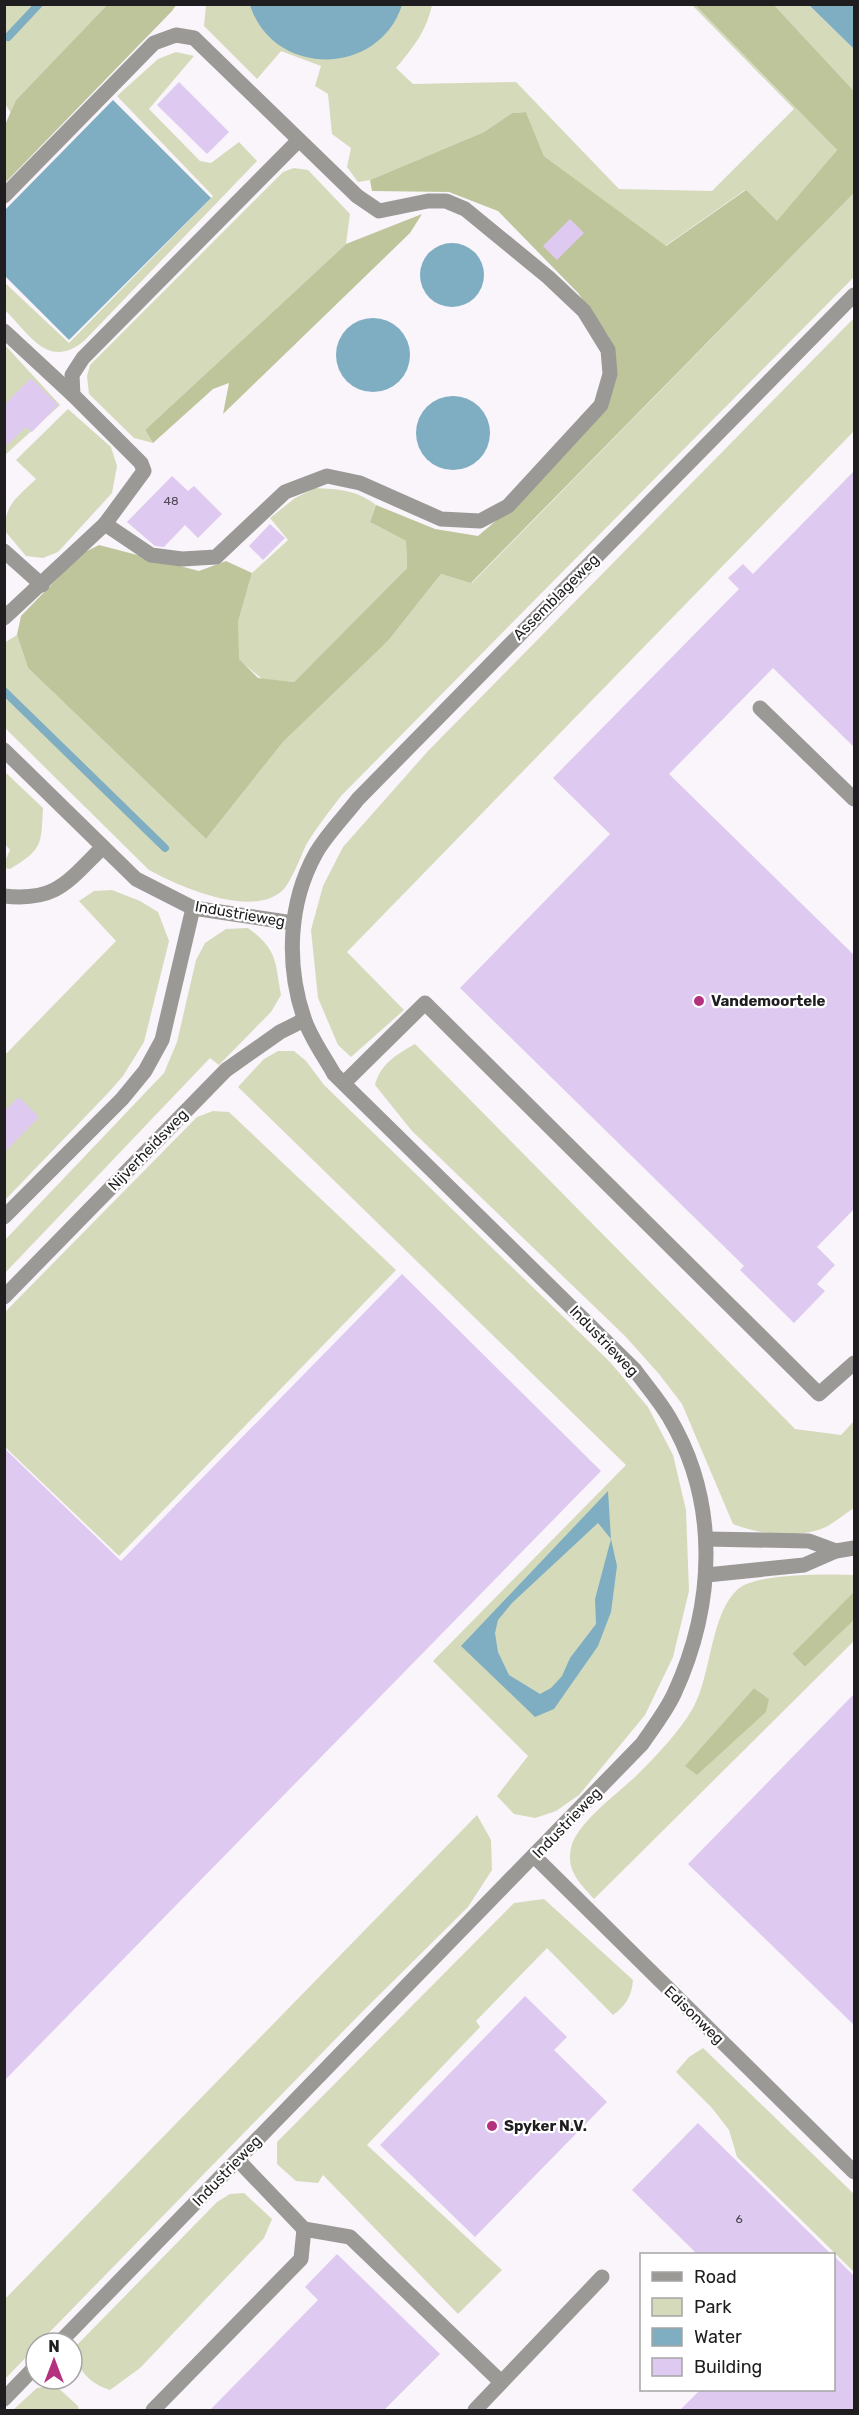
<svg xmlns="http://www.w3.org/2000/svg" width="859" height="2415" font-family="Rubik,sans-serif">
  <rect width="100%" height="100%" fill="#faf4fb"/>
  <g fill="#d5dbba" fill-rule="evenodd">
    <polygon points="5,5 107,5 16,100 11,113 5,104"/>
    <path d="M206,5H432C427,30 413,48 396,68L413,84L516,82L619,189L712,191L794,109L692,5H695L837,150L777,222L745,190L665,246L544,156L526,112L512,113L484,132L370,180L358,182L347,167L351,148L332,134L328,94L315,86L321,66L281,51L257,79L204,26Z"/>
    <polygon points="774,5 809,5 854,49 854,91"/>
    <path d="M176,52L194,56L149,109L200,161L211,163L239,142L257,161L85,340C49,371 30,335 5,310L4,282L69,343L213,196L117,96L158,59Z"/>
    <polygon points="294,168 308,170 350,214 346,244 145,430 153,443 134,438 89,394 87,376 90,365 283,172"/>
    <path d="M854,193V277L341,796C329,812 316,828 306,845C301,856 291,882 283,890C253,919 180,887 149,870L5,728L4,643L17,635L28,668L206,839L283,742L388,641L441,574L472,583Z"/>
    <polygon points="854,318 854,431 347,952 404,1010 351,1057 338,1045 318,998 311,930 323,886 343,847 428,751"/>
    <polygon points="4,344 60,405 5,455 4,455"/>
    <path d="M68,409L111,447L117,466L112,493L58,552L43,558L26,556L5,531C4,504 18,497 36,479L16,460Z"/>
    <path d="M315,488C338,489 357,490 376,505L370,522L406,541L407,568L294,682L262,679L238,659V622L252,573L288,540L270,518L295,498Z"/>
    <path d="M5,772L43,808C41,845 43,849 10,869L5,868V861L10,850L5,844Z"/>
    <polygon points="112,890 140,901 158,912 169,941 144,1042 123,1076 108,1093 5,1200 5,1055 116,941 79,901 94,891"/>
    <path d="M248,928C278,950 275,962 281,995L271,1012L219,1065L210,1058L5,1273V1240L164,1073L177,1042L196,960L205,943L226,929Z"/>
    <path d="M415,1044L795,1429L841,1435L854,1421V1508C843,1515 830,1527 818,1530C790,1538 759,1534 733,1524L682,1404L659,1374L625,1336L412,1131L375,1085C381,1063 396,1055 415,1044Z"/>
    <polygon points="278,1051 294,1051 306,1061 324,1085 610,1362 648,1407 673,1455 686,1510 689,1591 673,1657 645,1715 579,1795 556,1811 535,1818 514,1814 497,1796 528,1756 433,1661 626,1465 238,1087 264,1059"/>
    <polygon points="213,1111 229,1112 396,1270 119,1556 5,1447 5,1312 197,1117"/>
    <path d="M854,1575V1593L792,1654L805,1667L854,1620V1641L594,1899C580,1883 566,1871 571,1848C576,1823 620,1792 638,1774C657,1755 680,1731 693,1708C712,1674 710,1614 738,1589C756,1573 830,1574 854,1575ZM754,1688L769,1699L686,1766Z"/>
    <polygon points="477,1815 491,1840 492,1870 468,1907 360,2014 39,2343 36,2343 36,2347 5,2379 5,2299"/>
    <path d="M544,1899L633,1980C632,1995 626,2006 613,2015L547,1948L476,2021L480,2027L367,2145L502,2270L458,2314L323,2175L318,2183L296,2181L277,2164V2142L514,1903Z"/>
    <polygon points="703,2048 854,2194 854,2272 737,2157 729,2130 712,2108 676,2072 689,2057"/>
    <path d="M244,2193L272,2219L264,2238L140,2368L110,2390C90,2384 75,2369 75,2347L217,2202L230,2194Z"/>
    <polygon points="55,2385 78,2406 79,2410 13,2410 37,2388"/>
  </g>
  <g fill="#bec59b">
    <polygon points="107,5 176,5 172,11 5,183 5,125 16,100"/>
    <polygon points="695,5 774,5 854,91 854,193 471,583 441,574 388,641 283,742 206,839 28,668 17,635 21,616 81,554 99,545 199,571 226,561 252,573 238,622 239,659 258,678 294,682 407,568 406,541 370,522 376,505 435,529 478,536 512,507 605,404 609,337 578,293 498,211 449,192 372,191 370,180 484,132 512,113 526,112 544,156 666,246 746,190 777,221 837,150"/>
    <polygon points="422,214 410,233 223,414 229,383 213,389 153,443 145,430 346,244"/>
    <polygon points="854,1592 854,1620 805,1667 792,1654"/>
    <polygon points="754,1688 769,1699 766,1712 697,1775 685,1766"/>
  </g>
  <g fill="#7faec2" fill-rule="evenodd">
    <path d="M250,5V4L402,5C379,77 273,78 250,5Z"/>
    <polygon points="809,5 854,5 854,49"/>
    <polygon points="113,100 211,198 69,340 5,276 5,210"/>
    <circle cx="452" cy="275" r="32"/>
    <circle cx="373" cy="355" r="37"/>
    <circle cx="453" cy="433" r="37"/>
    <path d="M608,1491L611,1539L617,1566L611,1612L598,1646L554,1709L535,1717L461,1646ZM598,1523L611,1539L595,1599L596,1624L570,1658L562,1676L551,1688L540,1694L509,1675L498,1652L495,1633L498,1620L512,1603Z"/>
  </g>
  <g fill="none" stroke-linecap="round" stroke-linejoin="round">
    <g stroke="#7faec2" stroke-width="8">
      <polyline points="8,37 39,4"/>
      <polyline points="4,691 165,848"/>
    </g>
  </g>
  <g fill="#dec9f0">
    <polygon points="179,82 229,132 207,154 157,105"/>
    <polygon points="570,219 584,233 557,260 543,246"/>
    <polygon points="31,378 58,405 32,432 26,427 4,448 4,405"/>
    <polygon points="855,470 855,748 773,668 669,774 855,956 855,1208 817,1247 835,1265 817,1284 825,1291 794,1323 740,1270 744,1266 460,988 610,834 553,778 739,589 728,578 743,564 753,574"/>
    <polygon points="172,476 188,491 194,486 222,514 198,538 185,525 164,547 155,546 127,522"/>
    <polygon points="270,524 285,538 263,560 249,546"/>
    <polygon points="19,1097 39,1117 4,1153 4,1111"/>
    <polygon points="402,1274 601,1471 4,2081 4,1448 121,1561"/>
    <polygon points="855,1693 855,2026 688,1864"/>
    <polygon points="525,1996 567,2037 554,2050 607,2102 475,2237 380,2145"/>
    <polygon points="698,2123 831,2254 697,2254 632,2190"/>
    <polygon points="337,2254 440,2354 384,2410 210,2410 318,2300 305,2287"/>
    <polygon points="834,2256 855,2277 855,2410 680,2410 700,2390 834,2390"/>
  </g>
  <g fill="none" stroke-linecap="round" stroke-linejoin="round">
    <g stroke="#9a9995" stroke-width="15">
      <polyline points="4,196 154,43 176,35 194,38 357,196 379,211 428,201 446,201 465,209 548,277 584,311 608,350 610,374 601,405 508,506 480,521 441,519 360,483 327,476 285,492 216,557 182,559 151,555 105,524 4,618"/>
      <polyline points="4,331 73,395"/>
      <polyline points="105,524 144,471 141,463 73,395 72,375 83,358 299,140"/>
      <polyline points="4,551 42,585"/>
      <polyline points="760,708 854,799"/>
      <polyline points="4,750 136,879 193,908 293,923"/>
      <path d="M4,896C57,902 68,881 103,847"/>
      <polyline points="344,1083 425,1003 819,1394 854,1363"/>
      <polyline points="4,1217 122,1099 145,1071 162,1040 193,908"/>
      <polyline points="4,1297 226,1070 280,1032 304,1020"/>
      <polyline points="706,1539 809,1541 836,1551"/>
      <polyline points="707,1575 804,1565 836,1551 854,1548"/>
      <polyline points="535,1857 854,2172"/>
      <polyline points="304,2229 350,2237 500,2381"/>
      <path d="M59,2343L642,1744C653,1728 666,1711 674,1694C715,1605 720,1503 669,1417C659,1400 645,1384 634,1369L334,1074C324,1056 310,1037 304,1018C286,965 288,903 316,853C327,834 345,816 358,799L854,295"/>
      <polyline points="4,2399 36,2366"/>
      <polyline points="153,2410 301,2259 304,2229 238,2160"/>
      <polyline points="475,2410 602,2277"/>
    </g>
  </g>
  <g fill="#b4327d" stroke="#fff" stroke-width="2">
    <circle cx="699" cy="1001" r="6"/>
    <circle cx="492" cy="2126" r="6"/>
  </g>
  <g text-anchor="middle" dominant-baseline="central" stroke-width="4.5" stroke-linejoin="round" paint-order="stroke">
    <g font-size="12" fill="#4f4853">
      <text x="171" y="501">48</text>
      <text x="739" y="2219">6</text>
    </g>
    <g font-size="15" fill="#1f1d1f" stroke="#fff">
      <text transform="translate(556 597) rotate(-45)">Assemblageweg</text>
      <text transform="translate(240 914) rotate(10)">Industrieweg</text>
      <text transform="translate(148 1150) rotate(-46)">Nijverheidsweg</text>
      <text transform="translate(604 1341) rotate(46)">Industrieweg</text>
      <text transform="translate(567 1823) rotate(-46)">Industrieweg</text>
      <text transform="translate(694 2015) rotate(44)">Edisonweg</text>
      <text transform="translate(227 2171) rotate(-46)">Industrieweg</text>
    </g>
    <g font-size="15" font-weight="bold" fill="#1f1d1f" stroke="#fff" text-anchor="start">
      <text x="711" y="1001">Vandemoortele</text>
      <text x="504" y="2126">Spyker N.V.</text>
    </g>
  </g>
  <rect width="859" height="2415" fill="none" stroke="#1f1d1f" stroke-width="12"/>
  <rect x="640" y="2253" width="195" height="138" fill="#ffffff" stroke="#a5a5a5" stroke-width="1.5"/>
  <rect x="652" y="2272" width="30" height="9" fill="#9a9995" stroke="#a5a5a5" stroke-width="1.5"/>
  <text x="694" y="2283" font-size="18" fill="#1f1d1f">Road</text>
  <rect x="652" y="2298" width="30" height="18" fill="#d5dbba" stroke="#a5a5a5" stroke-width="1.5"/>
  <text x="694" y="2313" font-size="18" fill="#1f1d1f">Park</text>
  <rect x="652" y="2328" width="30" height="18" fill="#7faec2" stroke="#a5a5a5" stroke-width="1.5"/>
  <text x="694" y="2343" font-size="18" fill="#1f1d1f">Water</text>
  <rect x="652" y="2358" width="30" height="18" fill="#dec9f0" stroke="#a5a5a5" stroke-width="1.5"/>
  <text x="694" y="2373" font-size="18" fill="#1f1d1f">Building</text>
  <g transform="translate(54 2361)"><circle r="28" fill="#ffffff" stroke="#a5a5a5" stroke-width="1.5"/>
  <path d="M0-4.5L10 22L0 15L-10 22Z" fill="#b4327d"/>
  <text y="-9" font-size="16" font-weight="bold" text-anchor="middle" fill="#1f1d1f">N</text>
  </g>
</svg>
